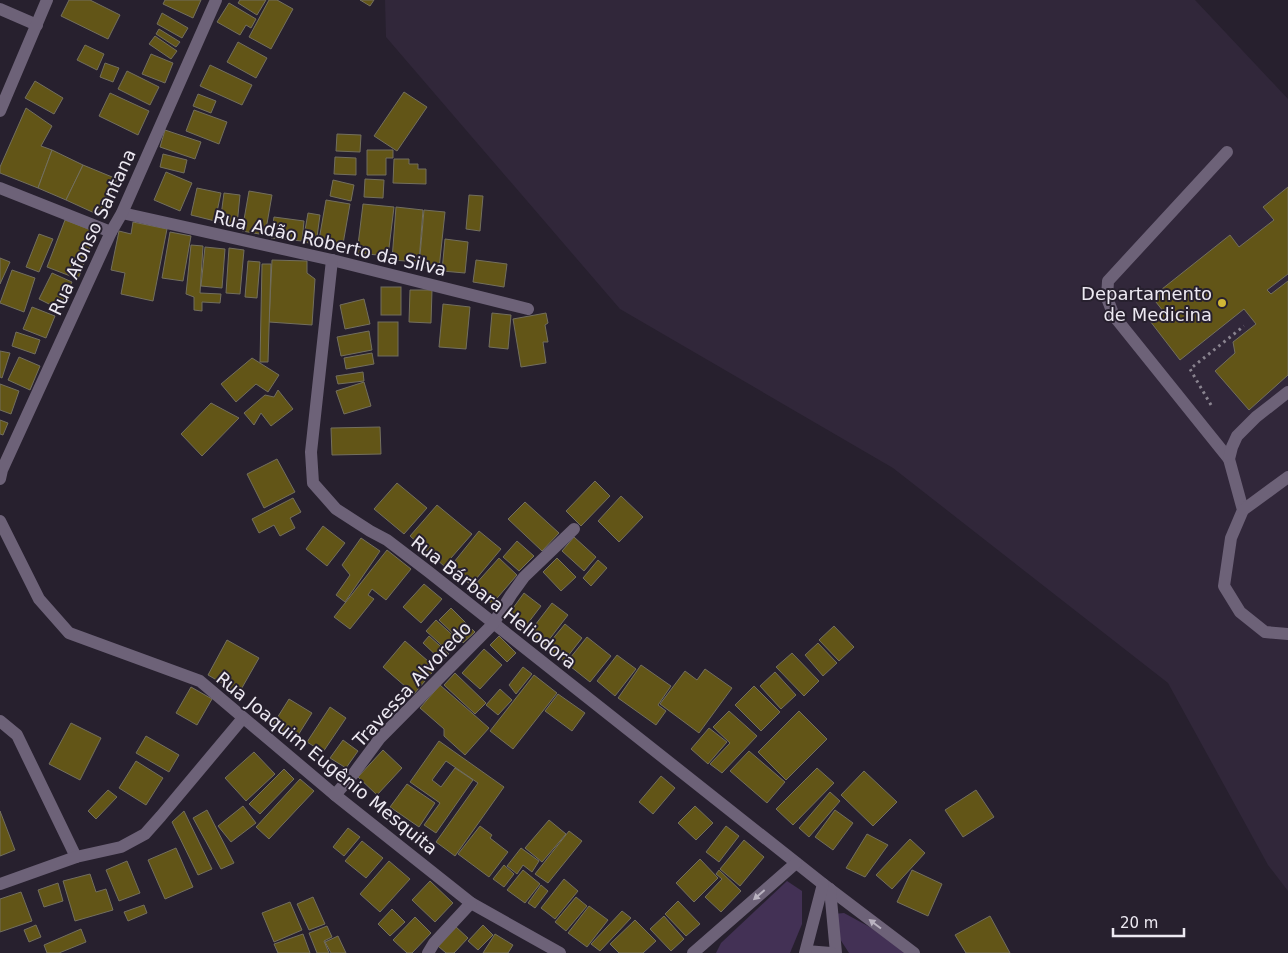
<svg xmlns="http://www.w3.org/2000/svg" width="1288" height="953" font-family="'DejaVu Sans',sans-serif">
  <rect width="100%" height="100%" fill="#27202e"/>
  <polygon fill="#31273a" points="385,0 1195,0 1288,99 1288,891 1268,865 1168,683 893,468 620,309 386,37"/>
  <g fill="#433155">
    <polygon points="787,881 802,891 802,924 790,953 716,953 721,943"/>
    <polygon points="844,913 877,931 905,953 849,953 840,939 833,914"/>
  </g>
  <g fill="#625517" stroke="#736f5e">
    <polygon points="69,0 90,0 120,15 108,39 61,16"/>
    <polygon points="165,0 201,0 193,18 163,4"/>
    <polygon points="240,0 266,0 257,15 238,3"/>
    <polygon points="269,0 277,0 293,9 271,49 249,37"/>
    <polygon points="360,0 374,0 370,6"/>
    <polygon points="229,3 256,19 251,28 246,25 240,35 217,22"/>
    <polygon points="162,13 188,28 182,38 157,24"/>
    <polygon points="159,29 180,42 176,47 156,34"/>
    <polygon points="155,36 177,51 171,59 149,44"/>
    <polygon points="238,42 267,58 256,78 227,62"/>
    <polygon points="85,45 104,54 97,70 77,60"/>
    <polygon points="151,54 173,63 165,83 142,74"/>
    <polygon points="105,63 119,68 113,82 100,77"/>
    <polygon points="210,65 252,85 242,105 200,86"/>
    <polygon points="127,71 159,87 150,105 118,89"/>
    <polygon points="35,81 63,98 54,114 25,98"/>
    <polygon points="404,92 427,107 397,151 374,136"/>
    <polygon points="110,93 149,111 138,135 99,116"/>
    <polygon points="198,94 216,101 211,113 193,106"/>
    <polygon points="26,108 52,126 41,146 52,150 38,188 0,173 0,167"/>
    <polygon points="194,110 227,122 219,144 186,131"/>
    <polygon points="165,130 201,142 195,159 160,147"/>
    <polygon points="337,134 361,135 360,152 336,151"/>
    <polygon points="52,150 83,165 66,200 38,188"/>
    <polygon points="367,150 393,150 393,158 386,158 386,175 367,175"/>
    <polygon points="163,154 187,160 184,173 160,167"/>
    <polygon points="335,157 356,158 356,175 334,174"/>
    <polygon points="394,159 409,159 409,164 418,164 418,169 426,169 426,184 393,183"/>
    <polygon points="83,165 117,179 101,216 66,200"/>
    <polygon points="166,172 192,183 180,211 154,200"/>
    <polygon points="365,179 384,180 383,198 364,197"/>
    <polygon points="333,180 354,185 351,201 330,196"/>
    <polygon points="1288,187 1288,274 1267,290 1271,294 1288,281 1288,375 1249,410 1215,371 1235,353 1233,342 1256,324 1244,309 1180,360 1150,321 1163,311 1152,297 1230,235 1239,247 1274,220 1263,207"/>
    <polygon points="197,188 221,193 215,221 191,215"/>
    <polygon points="249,191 272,195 265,235 242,231"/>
    <polygon points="224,193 240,195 237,225 220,223"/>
    <polygon points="469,195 483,196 480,231 466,229"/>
    <polygon points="326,200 350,204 343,244 319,240"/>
    <polygon points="363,204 394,207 388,256 357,253"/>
    <polygon points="396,207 423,210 419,262 392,260"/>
    <polygon points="424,210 445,212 439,269 419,267"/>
    <polygon points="308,213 320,215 316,244 303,242"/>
    <polygon points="274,217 304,221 302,241 271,238"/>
    <polygon points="65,220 96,232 78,279 47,267"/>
    <polygon points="133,222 167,229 153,301 121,294 125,273 111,270 119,231 131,234"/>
    <polygon points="170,232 191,236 183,281 162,278"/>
    <polygon points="39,234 53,239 39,272 26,267"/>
    <polygon points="445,239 468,242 465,273 442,271"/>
    <polygon points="191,245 203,246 200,293 221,294 220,303 202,302 202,311 194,310 194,297 186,294"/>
    <polygon points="205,247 225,249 222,288 201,286"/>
    <polygon points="229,248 244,250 240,294 226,293"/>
    <polygon points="0,258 10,262 0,284"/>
    <polygon points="272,260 307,261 307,273 315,279 312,325 269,322"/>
    <polygon points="476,260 507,264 504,287 473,282"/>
    <polygon points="248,261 260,262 257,298 245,297"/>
    <polygon points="262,264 271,264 268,362 260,362"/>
    <polygon points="12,270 35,278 24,312 0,303"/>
    <polygon points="52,273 72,282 59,309 39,299"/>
    <rect x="381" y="287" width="20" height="28"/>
    <polygon points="410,290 432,290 431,323 409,322"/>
    <polygon points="364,299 370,324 345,329 340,305"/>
    <polygon points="443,304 470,307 466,349 439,347"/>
    <polygon points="32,307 55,316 46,338 23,329"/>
    <polygon points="492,313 511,315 508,349 489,347"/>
    <polygon points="546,313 548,323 545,325 548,342 543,342 546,363 521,367 513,319"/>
    <rect x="378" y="322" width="20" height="34"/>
    <polygon points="369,331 372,350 341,356 337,337"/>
    <polygon points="16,332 40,340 35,354 12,346"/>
    <polygon points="0,351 10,353 2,378 0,377"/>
    <polygon points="372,353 374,364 346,369 344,358"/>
    <polygon points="19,357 40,366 30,390 8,380"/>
    <polygon points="252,358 279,375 268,392 256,384 236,402 221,384"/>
    <polygon points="363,372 364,381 338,384 336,376"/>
    <polygon points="364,382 371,406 344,414 336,391"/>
    <polygon points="0,384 19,391 11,414 0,410"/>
    <polygon points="278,390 293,409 271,426 261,413 254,425 244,413 265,395 274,397"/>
    <polygon points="211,403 239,418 202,456 181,434"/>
    <polygon points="0,420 8,423 3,435 0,434"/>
    <polygon points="380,427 381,454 332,455 331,428"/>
    <polygon points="277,459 295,492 264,508 247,474"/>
    <polygon points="595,481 610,496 581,526 566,511"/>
    <polygon points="397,483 427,508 404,534 374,509"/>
    <polygon points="621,496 643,517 619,542 598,521"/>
    <polygon points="293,498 301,512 290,518 295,528 280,536 274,525 259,533 252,519"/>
    <polygon points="525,502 559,533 542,551 508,519"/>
    <polygon points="437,505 472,534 444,566 410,536"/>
    <polygon points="323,526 345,543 327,566 306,549"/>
    <polygon points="479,531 501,549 471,585 450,567"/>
    <polygon points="574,537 596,557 584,571 562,551"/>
    <polygon points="361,538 380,551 345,602 336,595 350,575 342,565"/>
    <polygon points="517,541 534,556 519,571 503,557"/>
    <polygon points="387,550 411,569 386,600 372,589 368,595 374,599 350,629 334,617"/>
    <polygon points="499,558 517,575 492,604 473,587"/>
    <polygon points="557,558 576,577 561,591 543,572"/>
    <polygon points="598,560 607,568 591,586 583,578"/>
    <polygon points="424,584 442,599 421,623 403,607"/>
    <polygon points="524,593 541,606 525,627 508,615"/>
    <polygon points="552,603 568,615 545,645 529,633"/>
    <polygon points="451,608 475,632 463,643 439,620"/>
    <polygon points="436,620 459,641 449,652 426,631"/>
    <polygon points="565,624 582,638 564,661 546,647"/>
    <polygon points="834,626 854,647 839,661 819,640"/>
    <polygon points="429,636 449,654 442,661 423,643"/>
    <polygon points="499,636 516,653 507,662 490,645"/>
    <polygon points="587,637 611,656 590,682 566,663"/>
    <polygon points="227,640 259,658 239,693 208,675"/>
    <polygon points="405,641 436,668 414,694 383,667"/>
    <polygon points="818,643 837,663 823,676 805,655"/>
    <polygon points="484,649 502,665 480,689 462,673"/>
    <polygon points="792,653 819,681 804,696 776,667"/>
    <polygon points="617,655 636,669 615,696 597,681"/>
    <polygon points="641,665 671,686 658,705 666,711 656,725 618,698"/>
    <polygon points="523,667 532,674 516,694 509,685"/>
    <polygon points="705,669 732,688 699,733 660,704 685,671 697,680"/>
    <polygon points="775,672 796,695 781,709 760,686"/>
    <polygon points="455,673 486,703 475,714 444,685"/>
    <polygon points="534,675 557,693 513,749 490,731"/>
    <polygon points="440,685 489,728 465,755 444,736 444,729 420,708"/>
    <polygon points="754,686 780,712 761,731 735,705"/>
    <polygon points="191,687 212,699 197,725 176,713"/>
    <polygon points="500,689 512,700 498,715 486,705"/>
    <polygon points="558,694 585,713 572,731 545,711"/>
    <polygon points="289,699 312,713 295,740 272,726"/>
    <polygon points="330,707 346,718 323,752 307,742"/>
    <polygon points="729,711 757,736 722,773 710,764 730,743 713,727"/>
    <polygon points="799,711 827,739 786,780 758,752"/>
    <polygon points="71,723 101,738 80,780 49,764"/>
    <polygon points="709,728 727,742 708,764 691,749"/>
    <polygon points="146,736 179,755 169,772 136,753"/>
    <polygon points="343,740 358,751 346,768 330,758"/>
    <polygon points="439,741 504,787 455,856 436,842 478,783 446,761 432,780 441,787 455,768 473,780 436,833 424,825 440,803 410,782"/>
    <polygon points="383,750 402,768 377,795 358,777"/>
    <polygon points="749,751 785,782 767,803 730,771"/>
    <polygon points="254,752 275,774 246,801 225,778"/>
    <polygon points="136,761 163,778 146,805 119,788"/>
    <polygon points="817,768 834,783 793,825 776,809"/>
    <polygon points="284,769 294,779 260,814 249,804"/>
    <polygon points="864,771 897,802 873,826 841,795"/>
    <polygon points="661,776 675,788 653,814 639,802"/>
    <polygon points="300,779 314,791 269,839 256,827"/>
    <polygon points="407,784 435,803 419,827 390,807"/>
    <polygon points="108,790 117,797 96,819 88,811"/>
    <polygon points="976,790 994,817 963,837 945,810"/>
    <polygon points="830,792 840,801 809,837 799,828"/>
    <polygon points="243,806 256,823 231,842 218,826"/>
    <polygon points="695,806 713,823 696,840 678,823"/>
    <polygon points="207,810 234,863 221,869 193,818"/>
    <polygon points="835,810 853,823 833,850 815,837"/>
    <polygon points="0,811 15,850 0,856"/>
    <polygon points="184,811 212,869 198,875 172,822"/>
    <polygon points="549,820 566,834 542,862 525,848"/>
    <polygon points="480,826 492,835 490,838 508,852 489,877 458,854"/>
    <polygon points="726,826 739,836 719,862 706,852"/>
    <polygon points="348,828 360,837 344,856 333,847"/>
    <polygon points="569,831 582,841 548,883 535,874"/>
    <polygon points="867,834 888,845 865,877 846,868"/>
    <polygon points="910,839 925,853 892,889 876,875"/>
    <polygon points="744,840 764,857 740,886 720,869"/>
    <polygon points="362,841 383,858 366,878 345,861"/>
    <polygon points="176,848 193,887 165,899 148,860"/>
    <polygon points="521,848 539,861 532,872 523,865 517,874 507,866"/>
    <polygon points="700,859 718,878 694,902 676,883"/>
    <polygon points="127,861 140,893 119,901 106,870"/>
    <polygon points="389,861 410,879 380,912 360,894"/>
    <polygon points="504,865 514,874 504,887 493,879"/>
    <polygon points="523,870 540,884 525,903 507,890"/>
    <polygon points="719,870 741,891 721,912 705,897 722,879 716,874"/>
    <polygon points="912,870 942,884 928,916 897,902"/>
    <polygon points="90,874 96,892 106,889 113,910 75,921 63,881"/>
    <polygon points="564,879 578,891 555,919 541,908"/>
    <polygon points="430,881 453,903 435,922 412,900"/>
    <polygon points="58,883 63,901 44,907 38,890"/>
    <polygon points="541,885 548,891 535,908 528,903"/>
    <polygon points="21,892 32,921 0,932 0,899"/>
    <polygon points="313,897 325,924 309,930 297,904"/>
    <polygon points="576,897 587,906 566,931 555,922"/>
    <polygon points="678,901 700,924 686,936 665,914"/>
    <polygon points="290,902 302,930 274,942 262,913"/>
    <polygon points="144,905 147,913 128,921 124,912"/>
    <polygon points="589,906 608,920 587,947 568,933"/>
    <polygon points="392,909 405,922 390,936 378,924"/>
    <polygon points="622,911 631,918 600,951 591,944"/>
    <polygon points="664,916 684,939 671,951 650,929"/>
    <polygon points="990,916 1010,953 966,953 955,935"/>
    <polygon points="415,917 431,933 412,953 407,953 393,940"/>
    <polygon points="635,920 656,941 643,953 619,953 610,944"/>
    <polygon points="36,925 41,937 29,942 24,930"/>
    <polygon points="483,925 493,935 478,950 468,941"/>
    <polygon points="327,926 332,937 324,941 329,953 317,953 309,933"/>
    <polygon points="455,926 468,938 454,953 446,953 438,946"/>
    <polygon points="81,929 86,942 59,953 47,953 44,945"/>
    <polygon points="303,934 310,953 278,953 274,944"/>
    <polygon points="495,934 513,945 508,953 483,953"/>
    <polygon points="338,936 346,953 331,953 325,942"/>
  </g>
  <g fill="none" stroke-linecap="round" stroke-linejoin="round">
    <polyline stroke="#8a8490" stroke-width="3" stroke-dasharray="2.5 4" stroke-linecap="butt" points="1211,405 1190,369 1244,326"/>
    <g stroke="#6d6278" stroke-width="12">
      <polyline points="1227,152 1108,281 1107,298 1114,316 1229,459"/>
      <polyline points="1288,392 1256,417 1237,436 1232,447 1229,459 1243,510 1231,538 1224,586 1240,612 1265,632 1288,634"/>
      <polyline points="1243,510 1288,477"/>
    </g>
    <g stroke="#6d6278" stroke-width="12">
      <polyline points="0,9 37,25"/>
      <polyline points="0,111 47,0"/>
      <polyline points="0,188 111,232"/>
      <polyline points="122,213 332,260 528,309"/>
      <polyline points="332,260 311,452 313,483 336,509 370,531 387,540 429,572 823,884 914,953"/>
      <polyline points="0,479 2,470 111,232 122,213 216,0"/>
      <polyline points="0,521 39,599 69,633 200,681 335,795 471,903 560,953"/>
      <polyline points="0,721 17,735 76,857"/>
      <polyline points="335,795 354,773 380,738 493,624 511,595 524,577 574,529"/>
      <polyline points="0,884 76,857 121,847 145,834 161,816 243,718"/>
      <polyline points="830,889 836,953"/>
      <polyline points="806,951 831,953"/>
      <polyline points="428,953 434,943 471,903"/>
      <polyline points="693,953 796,863"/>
      <polyline points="805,953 823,884"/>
    </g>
  </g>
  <defs><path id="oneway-solid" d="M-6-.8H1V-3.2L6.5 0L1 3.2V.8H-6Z" transform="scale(1.25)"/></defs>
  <g fill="#bab3c1">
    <use href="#oneway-solid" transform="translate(759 895) rotate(139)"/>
    <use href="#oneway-solid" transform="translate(875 924) rotate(-143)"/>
  </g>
  <circle fill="#d1b736" stroke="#27202e" stroke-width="2" cx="1222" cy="303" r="5"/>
  <g text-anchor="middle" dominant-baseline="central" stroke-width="4" stroke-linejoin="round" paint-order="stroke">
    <g font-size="18" fill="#ede9f2" stroke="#27202e">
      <text transform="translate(92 232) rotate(-65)">Rua Afonso Santana</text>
      <text transform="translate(330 243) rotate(13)">Rua Adão Roberto da Silva</text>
      <text transform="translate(494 602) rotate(38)">Rua Bárbara Heliodora</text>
      <text transform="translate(412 684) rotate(-47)">Travessa Alvoredo</text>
      <text transform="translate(327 763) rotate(39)">Rua Joaquim Eugênio Mesquita</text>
    </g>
    <g font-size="18" fill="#ede9f2" stroke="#27202e" text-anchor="end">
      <text x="1212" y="293">Departamento<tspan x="1212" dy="21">de Medicina</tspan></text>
    </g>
  </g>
  <path d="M1113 928v8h71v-8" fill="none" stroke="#ede9f2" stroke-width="2.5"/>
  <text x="1120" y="928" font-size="15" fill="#ede9f2" stroke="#27202e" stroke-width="4" paint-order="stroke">20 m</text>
</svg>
